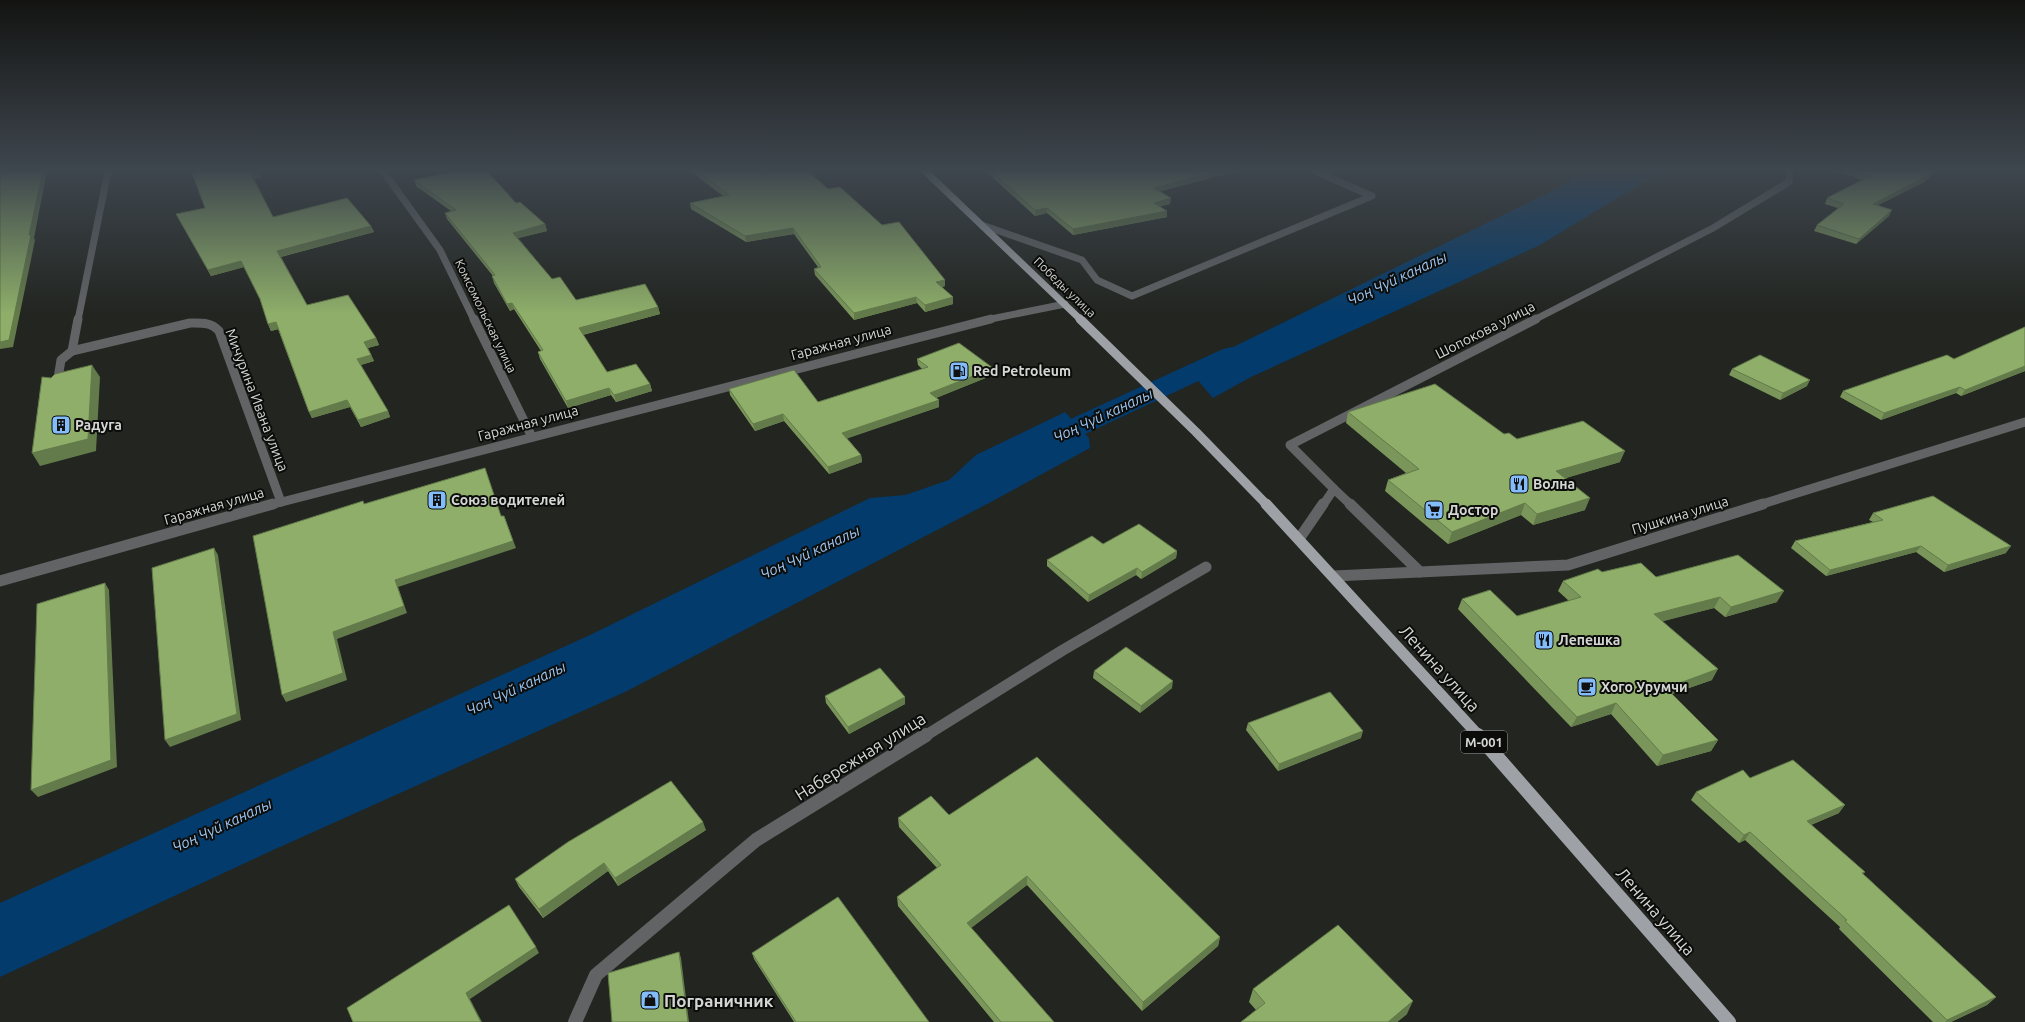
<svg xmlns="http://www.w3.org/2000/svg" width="2025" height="1022" font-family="Ubuntu,sans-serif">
  <rect width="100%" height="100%" fill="#222520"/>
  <g fill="#033b6c">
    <polygon points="1583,171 1662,171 1540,245 1251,377 1213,398 1188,369 1556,189"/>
    <polygon points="1065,412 1089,438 1090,448 991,502 625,692 271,851 0,977 0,903 590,635 870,498 905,495 949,480 976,455"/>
  </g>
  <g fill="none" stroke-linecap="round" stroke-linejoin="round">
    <polygon fill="#033b6c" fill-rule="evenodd" points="1232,347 1241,349 1245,355 1241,361 1049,451 1038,454 1027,451 1023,445 1027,439 1223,349"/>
    <g stroke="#616365" stroke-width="9">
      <polyline points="57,384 61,360 72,351"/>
      <polyline points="1334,489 1351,505"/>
    </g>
    <polyline stroke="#616365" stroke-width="11" points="1350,504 1420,572"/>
    <g stroke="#616365" stroke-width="7">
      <polyline points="383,171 440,250 474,320"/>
      <polyline points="982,225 1082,260 1097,280 1132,296 1372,196 1315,171"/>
      <polyline points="78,320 108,171"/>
      <polyline points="986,320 1065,304"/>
      <polyline points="1534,320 1713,228 1789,182 1790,171"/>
    </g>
    <g stroke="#616365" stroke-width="9">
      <path d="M78,319L72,351L190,323C201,323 211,322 219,331L281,502"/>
      <polyline points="474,319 532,437"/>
      <polyline points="270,505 991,319"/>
      <polyline points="1323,505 1334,489 1290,445 1536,319"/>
      <polyline points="1759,505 2025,422"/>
    </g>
    <g stroke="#616365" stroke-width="11">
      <polyline points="1299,539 1323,504"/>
      <polyline points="1334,576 1568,565 1763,504"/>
      <polyline points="0,581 273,504"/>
      <polyline points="925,736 1063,650 1206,567"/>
    </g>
    <polyline stroke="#616365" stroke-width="14" points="575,1022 596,975 756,840 926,735"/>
    <polyline stroke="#9ea2a7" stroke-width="7" points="925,171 1081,320"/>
    <polyline stroke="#9ea2a7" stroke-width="9" points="1080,319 1196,432 1267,505"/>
    <polyline stroke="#9ea2a7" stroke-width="11" points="1266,504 1479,736"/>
    <polyline stroke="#9ea2a7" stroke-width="14" points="1478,735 1729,1022"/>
  </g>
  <g fill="#7a965a">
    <polygon points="690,171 808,171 828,189 882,225 945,280 945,286 942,287 953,297 953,304 925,312 917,303 854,320 815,275 814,269 818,267 794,234 746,242 691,209 690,203 723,196"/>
    <polygon points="984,171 1238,171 1160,191 1170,204 1160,206 1167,217 1073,235 1047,213 1035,216 993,178 993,177"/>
    <polygon points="1835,171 1937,171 1924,182 1878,205 1889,216 1856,244 1814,231 1817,225 1838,208 1825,204 1827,198 1863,180"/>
    <polygon points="198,172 262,178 254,179 273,217 371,226 374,232 281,257 307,305 376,338 379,345 368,348 374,361 361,365 388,411 390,417 361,427 350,407 312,418 309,412 278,329 271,331 268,324 261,300 244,267 211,276 176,214 205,208"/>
    <polygon points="414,180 516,203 545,224 547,231 518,238 552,279 576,300 658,307 660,314 583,335 607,372 650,384 652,391 616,402 611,395 568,408 540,359 538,352 541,351 514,309 510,311 494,283 492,276 493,276 447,219 445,213 451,211 416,186"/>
    <polygon points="2025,327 2025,371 1961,396 1956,393 1881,420 1840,397 1843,391 1954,359"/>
    <polygon points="917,359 993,375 936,398 939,407 847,438 861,455 862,462 829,474 784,421 755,431 730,395 729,389 818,402 922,369 918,365"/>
    <polygon points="1732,369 1807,386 1780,400 1729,375"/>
    <polygon points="1348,412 1504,434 1517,439 1620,462 1566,478 1585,510 1533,525 1521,515 1448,544 1385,491 1388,480 1406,473 1346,423"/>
    <polygon points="1873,513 2006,553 1944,572 1916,552 1826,576 1791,548 1795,541 1873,522 1869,520"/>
    <polygon points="1103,544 1177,551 1176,558 1141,579 1136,575 1088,602 1047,566 1047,560"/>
    <polygon points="1602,572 1656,577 1777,602 1725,617 1714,608 1662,621 1712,680 1672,694 1718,740 1711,751 1657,766 1611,714 1571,727 1458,609 1462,599 1517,616 1569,601 1558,591 1563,581"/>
    <polygon points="1094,671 1172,688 1140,713 1093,678"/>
    <polygon points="825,696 905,697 905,704 849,734 826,703"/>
    <polygon points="1248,723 1361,738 1278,771 1246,730"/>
    <polygon points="1750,778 1839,813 1811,825 1865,872 1863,874 1996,997 1987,1005 1951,1022 1933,1022 1839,929 1840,927 1745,840 1739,843 1691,800 1696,792"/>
    <polygon points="949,815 1220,937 1218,946 1142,1011 1027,885 971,928 1054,1022 994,1022 898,906 897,897 937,868 899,827 898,818"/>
    <polygon points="706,830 618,886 608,871 543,918 519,887 515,879"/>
    <polygon points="752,953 929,1022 794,1022 754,959"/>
    <polygon points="1253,989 1407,1014 1397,1022 1241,1022 1256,1010 1249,1002"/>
  </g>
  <g fill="#637a4a">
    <polygon points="43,171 47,171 34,238 35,240 13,347 0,349 0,342 29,235"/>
    <polygon points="1219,171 1238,171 1154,193 1154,188"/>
    <polygon points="1934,171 1937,171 1924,182 1870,209 1873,204"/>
    <polygon points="260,172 262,178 254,179 251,174"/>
    <polygon points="1171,198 1170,204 1154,208 1154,203"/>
    <polygon points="1047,208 1047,213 1035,216 1035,210"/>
    <polygon points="1892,210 1889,216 1856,244 1859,239"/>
    <polygon points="1167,211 1167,217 1073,235 1073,229"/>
    <polygon points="545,224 547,231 515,239 513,233"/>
    <polygon points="371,226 374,232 280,257 277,251"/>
    <polygon points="793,228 794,234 746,242 745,236"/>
    <polygon points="241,261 244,267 211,276 208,270"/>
    <polygon points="945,280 945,286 937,288 936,282"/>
    <polygon points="916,297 917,303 854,320 854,313"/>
    <polygon points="953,297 953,304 925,312 925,305"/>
    <polygon points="512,303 514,309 510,311 507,304"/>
    <polygon points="658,307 660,314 581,335 579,328"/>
    <polygon points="276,322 279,329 271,331 268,324"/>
    <polygon points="376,338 379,345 367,348 364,342"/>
    <polygon points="371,355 374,361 360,365 357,359"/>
    <polygon points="92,365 100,377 96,451 40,466 32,453"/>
    <polygon points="2025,366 2025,371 1961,396 1965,390"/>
    <polygon points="993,368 993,375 931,400 930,393"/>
    <polygon points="1810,380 1807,386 1780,400 1783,393"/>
    <polygon points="650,384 652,391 616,402 614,395"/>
    <polygon points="1960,387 1956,393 1881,420 1884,413"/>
    <polygon points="609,388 611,395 568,408 566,401"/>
    <polygon points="347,400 350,407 312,418 309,412"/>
    <polygon points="939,400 939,407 843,440 842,433"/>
    <polygon points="388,411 390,417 361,427 358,420"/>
    <polygon points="783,414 784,421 755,431 753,424"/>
    <polygon points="1625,451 1620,462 1552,482 1556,471"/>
    <polygon points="861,455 862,462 829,474 828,467"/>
    <polygon points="1590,498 1585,510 1533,525 1537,514"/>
    <polygon points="1525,503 1521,515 1448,544 1452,532"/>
    <polygon points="504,516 516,548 398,587 407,613 337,639 347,680 286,702 282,695 333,632 395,580"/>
    <polygon points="1921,546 1916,552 1826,576 1830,570"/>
    <polygon points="2011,546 2006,553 1944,572 1948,565"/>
    <polygon points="214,548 218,555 241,720 170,747 165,740"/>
    <polygon points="1177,551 1176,558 1141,579 1142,572"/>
    <polygon points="1137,568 1136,575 1088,602 1089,595"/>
    <polygon points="105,583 109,590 117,767 38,797 31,790"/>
    <polygon points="1784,591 1777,602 1725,617 1731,607"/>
    <polygon points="1720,597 1714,608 1649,625 1654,614"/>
    <polygon points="1718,669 1712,680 1660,698 1666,688"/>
    <polygon points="1173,681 1172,688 1140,713 1141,706"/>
    <polygon points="905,697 905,704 849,734 848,727"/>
    <polygon points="1616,703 1611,714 1571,727 1577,717"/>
    <polygon points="1363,731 1361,738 1278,771 1279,764"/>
    <polygon points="1718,740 1711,751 1657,766 1663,755"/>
    <polygon points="1845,805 1839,813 1801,829 1807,821"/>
    <polygon points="703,822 706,830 618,886 615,878"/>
    <polygon points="1750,832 1745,840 1739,843 1744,835"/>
    <polygon points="604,863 608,871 543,918 539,909"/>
    <polygon points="1027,876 1027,885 967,931 967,923"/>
    <polygon points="1220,937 1218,946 1142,1011 1143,1002"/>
    <polygon points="536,947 539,953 470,999 482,1022 481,1022 466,993"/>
    <polygon points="679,952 681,958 689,1022 688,1022"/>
    <polygon points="1996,997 1987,1005 1951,1022 1945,1022 1947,1020"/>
    <polygon points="1413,1001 1407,1014 1397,1022 1388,1022"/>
  </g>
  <g fill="#8eae69" stroke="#637a4a">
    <polygon points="0,171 43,171 29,235 31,235 9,340 0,342"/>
    <polygon points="198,171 259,171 260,172 251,174 273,217 347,198 371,226 277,251 307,305 348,295 376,338 364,342 371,355 357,359 388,411 358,420 347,400 309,412 276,322 268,324 260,299 241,261 208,270 176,214 205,208 192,173 198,172"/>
    <polygon points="455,171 487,171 516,203 520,202 545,224 513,233 552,279 560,277 576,300 645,284 658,307 579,328 607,372 636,364 650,384 614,395 609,388 566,401 538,352 543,350 512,303 507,304 492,276 495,275 445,213 456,210 414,180"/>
    <polygon points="697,171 808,171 828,189 840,187 882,225 899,222 945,280 936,282 953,297 925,305 916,297 854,313 814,269 821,267 793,228 745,236 690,203 729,195"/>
    <polygon points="991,171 1219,171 1154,188 1171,198 1154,203 1167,211 1073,229 1047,208 1035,210 993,173 994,173"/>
    <polygon points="1853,171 1934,171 1927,176 1873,204 1892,210 1859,239 1817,225 1844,204 1827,198 1870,176"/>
    <polygon points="2025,327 2025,366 1965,390 1960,387 1884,413 1843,391 1947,355 1954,359"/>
    <polygon points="959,343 993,368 930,393 939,400 842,433 861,455 828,467 783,414 753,424 729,389 794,370 818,402 928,367 917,359"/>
    <polygon points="1760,355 1810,380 1783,393 1732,369"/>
    <polygon points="92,365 88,439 32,453 42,377 51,378 55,374"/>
    <polygon points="1435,384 1504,434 1509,433 1517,439 1583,421 1625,451 1556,471 1590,498 1537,514 1525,503 1452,532 1388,480 1419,469 1348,412"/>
    <polygon points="485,468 501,516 504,516 513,541 395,580 404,606 333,632 343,673 282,695 253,536 363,501 364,504"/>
    <polygon points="1933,496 2011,546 1948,565 1921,546 1830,570 1795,541 1883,520 1873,513"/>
    <polygon points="1139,524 1177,551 1142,572 1137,568 1089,595 1047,560 1092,536 1103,544"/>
    <polygon points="214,548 237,714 165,740 152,568"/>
    <polygon points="1738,555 1784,591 1731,607 1720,597 1654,614 1718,669 1666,688 1718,740 1663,755 1616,703 1577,717 1462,599 1490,590 1517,616 1581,597 1563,581 1598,569 1602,572 1641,563 1656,577"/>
    <polygon points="105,583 111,760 31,790 37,604"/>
    <polygon points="1126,647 1173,681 1141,706 1094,671"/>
    <polygon points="880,668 905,697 848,727 825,696"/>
    <polygon points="1330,692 1363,731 1279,764 1248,723"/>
    <polygon points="1037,757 1220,937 1143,1002 1027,876 967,923 1054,1022 1001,1022 897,897 941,865 898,818 931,796 949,815"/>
    <polygon points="1793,760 1845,805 1807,821 1865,872 1862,873 1996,997 1947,1020 1845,921 1847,920 1750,832 1744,835 1696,792 1743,770 1750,778"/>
    <polygon points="671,781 703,822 615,878 604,863 539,909 515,879 568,842"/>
    <polygon points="838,897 929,1022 796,1022 752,953"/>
    <polygon points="509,905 536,947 466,993 481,1022 353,1022 347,1008"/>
    <polygon points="1338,925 1413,1001 1388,1022 1241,1022 1265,1003 1253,989"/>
    <polygon points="679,952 688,1022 612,1022 608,973"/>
  </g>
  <linearGradient id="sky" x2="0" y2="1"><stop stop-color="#131412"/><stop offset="0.54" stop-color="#3e464e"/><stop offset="1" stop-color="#3e464e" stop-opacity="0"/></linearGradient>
  <rect width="2025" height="314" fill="url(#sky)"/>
  <defs>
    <symbol id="fuel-square" viewBox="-11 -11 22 22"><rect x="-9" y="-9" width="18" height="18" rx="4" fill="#83bcfb" stroke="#0c0d0b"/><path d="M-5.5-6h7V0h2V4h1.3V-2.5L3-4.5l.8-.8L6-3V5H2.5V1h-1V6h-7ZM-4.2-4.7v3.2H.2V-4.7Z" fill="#111"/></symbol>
    <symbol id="building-square" viewBox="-11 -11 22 22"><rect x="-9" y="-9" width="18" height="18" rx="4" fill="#83bcfb" stroke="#0c0d0b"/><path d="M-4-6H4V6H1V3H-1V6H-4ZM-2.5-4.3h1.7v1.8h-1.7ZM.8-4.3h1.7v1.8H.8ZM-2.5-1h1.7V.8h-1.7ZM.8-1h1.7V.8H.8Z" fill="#111"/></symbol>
    <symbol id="restaurant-square" viewBox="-11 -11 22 22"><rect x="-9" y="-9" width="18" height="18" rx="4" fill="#83bcfb" stroke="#0c0d0b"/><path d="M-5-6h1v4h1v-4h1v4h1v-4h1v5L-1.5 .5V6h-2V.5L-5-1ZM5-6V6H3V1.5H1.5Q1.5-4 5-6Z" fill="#111"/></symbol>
    <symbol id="supermarket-square" viewBox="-11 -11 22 22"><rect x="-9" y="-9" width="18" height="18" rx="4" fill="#83bcfb" stroke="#0c0d0b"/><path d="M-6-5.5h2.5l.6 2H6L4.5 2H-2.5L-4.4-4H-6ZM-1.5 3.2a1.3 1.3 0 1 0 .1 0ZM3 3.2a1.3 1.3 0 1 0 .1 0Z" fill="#111"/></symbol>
    <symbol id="cafe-square" viewBox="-11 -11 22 22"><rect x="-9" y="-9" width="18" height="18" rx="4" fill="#83bcfb" stroke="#0c0d0b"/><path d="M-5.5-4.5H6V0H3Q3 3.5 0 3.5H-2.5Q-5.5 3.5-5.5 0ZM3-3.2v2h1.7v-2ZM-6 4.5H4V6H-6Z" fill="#111"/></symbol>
    <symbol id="shop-square" viewBox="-11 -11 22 22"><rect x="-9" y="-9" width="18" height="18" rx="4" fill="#83bcfb" stroke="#0c0d0b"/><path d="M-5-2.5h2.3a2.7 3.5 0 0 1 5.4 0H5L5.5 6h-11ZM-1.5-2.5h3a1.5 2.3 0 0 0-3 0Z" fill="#111"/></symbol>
  </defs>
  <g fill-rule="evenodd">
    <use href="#fuel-square" x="948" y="360" width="22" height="22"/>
    <use href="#building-square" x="50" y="414" width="22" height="22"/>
    <use href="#restaurant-square" x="1508" y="473" width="22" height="22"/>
    <use href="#building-square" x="426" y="489" width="22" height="22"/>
    <use href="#supermarket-square" x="1423" y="499" width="22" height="22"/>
    <use href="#restaurant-square" x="1533" y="629" width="22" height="22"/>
    <use href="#cafe-square" x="1576" y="676" width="22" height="22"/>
    <use href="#shop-square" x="639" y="989" width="22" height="22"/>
  </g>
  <g text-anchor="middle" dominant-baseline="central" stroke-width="4" stroke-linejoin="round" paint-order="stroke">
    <g font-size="12" fill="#d5d7d4" stroke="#0c0d0b">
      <text transform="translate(1065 287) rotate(44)">Победы улица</text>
      <text transform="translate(486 316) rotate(64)">Комсомольская улица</text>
    </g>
    <rect fill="#0c0d0b" stroke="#999a98" stroke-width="1" x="1461" y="731" width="46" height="22" rx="3"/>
    <g font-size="13" font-weight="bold" fill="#d5d7d4">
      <text x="1484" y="742">М-001</text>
    </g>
    <g font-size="14" fill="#d5d7d4" stroke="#0c0d0b">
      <text transform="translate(1485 330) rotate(-27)">Шопокова улица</text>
      <text transform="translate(841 342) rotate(-15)">Гаражная улица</text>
      <text transform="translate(257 400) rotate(69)">Мичурина Ивана улица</text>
      <text transform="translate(528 423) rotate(-15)">Гаражная улица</text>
      <text transform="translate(214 506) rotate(-16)">Гаражная улица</text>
      <text transform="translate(1680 515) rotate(-17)">Пушкина улица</text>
    </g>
    <g font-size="14" font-weight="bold" fill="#d5d7d4" stroke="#0c0d0b" text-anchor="start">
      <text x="973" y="371">Red Petroleum</text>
      <text x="75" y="425">Радуга</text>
      <text x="1533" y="484">Волна</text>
      <text x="451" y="500">Союз водителей</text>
      <text x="1448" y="510">Достор</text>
      <text x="1558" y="640">Лепешка</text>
      <text x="1601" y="687">Хого Урумчи</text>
    </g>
    <g font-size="15" font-style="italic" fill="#9cc5f2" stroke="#0c0d0b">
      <text transform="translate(1397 278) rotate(-25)">Чоң Чүй каналы</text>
      <text transform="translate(1103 415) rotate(-25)">Чоң Чүй каналы</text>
      <text transform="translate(810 552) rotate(-25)">Чоң Чүй каналы</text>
      <text transform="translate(516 688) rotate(-25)">Чоң Чүй каналы</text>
      <text transform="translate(222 825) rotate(-25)">Чоң Чүй каналы</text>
    </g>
    <g font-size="17" fill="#d5d7d4" stroke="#0c0d0b">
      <text transform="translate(1440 668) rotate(48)">Ленина улица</text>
      <text transform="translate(860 756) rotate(-32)">Набережная улица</text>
      <text transform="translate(1656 911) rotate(49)">Ленина улица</text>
    </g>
    <g font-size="17" font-weight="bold" fill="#d5d7d4" stroke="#0c0d0b" text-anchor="start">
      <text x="664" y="1000">Пограничник</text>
    </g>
  </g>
</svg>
